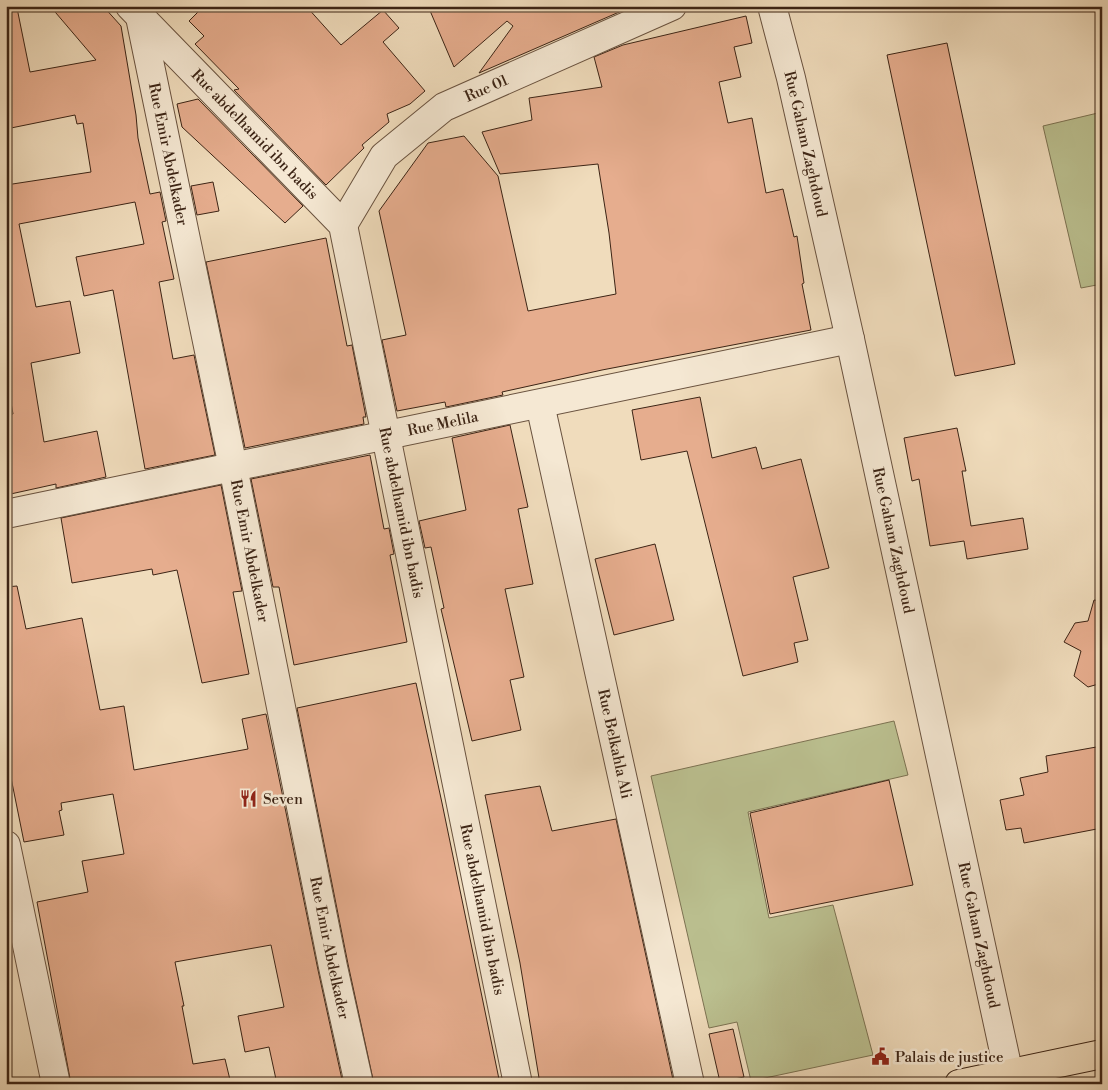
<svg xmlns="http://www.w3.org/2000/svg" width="1108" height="1090" font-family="'Libre Bodoni',serif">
  <rect width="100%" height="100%" fill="#f0dcbc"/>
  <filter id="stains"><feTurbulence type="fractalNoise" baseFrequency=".004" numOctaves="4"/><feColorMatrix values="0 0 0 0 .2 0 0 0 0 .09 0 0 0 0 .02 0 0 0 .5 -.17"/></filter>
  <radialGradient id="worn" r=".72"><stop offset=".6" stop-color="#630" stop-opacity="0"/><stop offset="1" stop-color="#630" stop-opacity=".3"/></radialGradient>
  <g fill="#bbc090" stroke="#7c7252">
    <polygon points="1102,112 1102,284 1081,288 1043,126"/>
    <polygon points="894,721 908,775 748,812 769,918 833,905 873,1055 751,1081 737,1022 709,1028 651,776"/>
  </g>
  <g fill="#e6ad8e" stroke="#3c2415">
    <polygon points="50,6 103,6 121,26 136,115 138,138 150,194 160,192 166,221 162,222 174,279 159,282 173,359 194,355 215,455 145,469 113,290 84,296 76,257 144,244 135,202 19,224 36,307 70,301 80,353 31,363 44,442 97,431 106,477 56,488 56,484 6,495 6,415 13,414 6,375 6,185 91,172 83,123 77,124 75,115 6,129 6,9 17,8 30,72 96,60"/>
    <polygon points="204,6 306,6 341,45 383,10 399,28 383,42 425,91 410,104 387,114 389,122 362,145 364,148 326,185 234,90 239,89 195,44 204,36 189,21"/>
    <polygon points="428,6 633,6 479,73 513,26 507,21 454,67"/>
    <polygon points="746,16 752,43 734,47 741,77 719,82 728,123 752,118 766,193 783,189 794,237 797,236 804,283 802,284 811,330 602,370 502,392 503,395 446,407 445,402 397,411 382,340 406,335 379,211 428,143 464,136 498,176 528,311 616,294 609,233 598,164 500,174 482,132 532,120 529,98 602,87 594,57 623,45"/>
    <polygon points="947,43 1015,364 955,376 887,55"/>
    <polygon points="198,99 303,206 285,223 182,127 177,104"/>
    <polygon points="213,182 219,211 197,215 191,186"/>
    <polygon points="326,238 347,346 352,345 366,417 363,417 364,424 245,448 206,262"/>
    <polygon points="700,397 712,458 756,447 762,469 801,459 829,568 793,577 808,640 794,643 798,662 743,676 687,451 641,460 632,410"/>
    <polygon points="510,425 528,507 518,509 533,584 505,589 524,677 510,680 521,730 472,741 441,609 444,608 431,547 425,548 419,521 466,510 452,438"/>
    <polygon points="957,428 966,471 962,471 971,526 1023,518 1028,549 967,559 964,541 930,546 919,479 912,481 904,438"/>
    <polygon points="370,455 384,529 389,528 394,554 390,555 407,642 294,665 279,587 273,587 251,479"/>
    <polygon points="221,485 242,591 233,592 249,674 202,683 177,570 153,575 152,569 72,583 61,518"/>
    <polygon points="655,544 674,620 614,635 595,559"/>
    <polygon points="17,586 26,629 82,618 100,710 124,706 134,770 248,749 242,719 266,714 318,970 343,1084 277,1084 269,1047 245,1052 238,1016 284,1007 271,945 175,962 184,1006 182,1006 193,1064 225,1059 231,1084 71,1084 37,902 88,892 82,861 124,854 113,794 61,803 62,810 59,811 64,835 24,842 6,753 6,587"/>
    <polygon points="1094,600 1102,601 1102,683 1088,687 1074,676 1081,651 1064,642 1075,623 1088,621"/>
    <polygon points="416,683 442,803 500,1084 374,1084 348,964 297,708"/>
    <polygon points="1102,746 1102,828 1024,843 1021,828 1006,830 1000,800 1024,795 1020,778 1048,772 1046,756"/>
    <polygon points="889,780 913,885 770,914 750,813"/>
    <polygon points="540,786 552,831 616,819 674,1084 540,1084 520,963 485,795"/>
    <polygon points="733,1029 744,1077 720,1082 709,1034"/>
  </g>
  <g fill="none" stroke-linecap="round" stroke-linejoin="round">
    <defs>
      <g id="minor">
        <path id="s1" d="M130,6L343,225L518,1084"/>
        <path id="s2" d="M772,6L791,78L850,339L1011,1084"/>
        <path id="s3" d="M140,17L233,467L333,967L359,1084"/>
        <path id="s4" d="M343,225L384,156L444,107L672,6"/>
        <path id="s5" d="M540,404L690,1084"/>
        <path id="s6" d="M6,514L850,339"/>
        <polyline points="6,845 56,1084"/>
      </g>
      <polyline id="major" points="959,1084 1102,1054"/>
    </defs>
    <use href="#minor" stroke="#69523f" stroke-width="30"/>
    <use href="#major" stroke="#3c2415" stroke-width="30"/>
    <use href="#minor" stroke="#f5e8d3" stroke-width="28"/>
    <use href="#major" stroke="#f0dcbc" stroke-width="28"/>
  </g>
  <defs>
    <symbol id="restaurant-bare" viewBox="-9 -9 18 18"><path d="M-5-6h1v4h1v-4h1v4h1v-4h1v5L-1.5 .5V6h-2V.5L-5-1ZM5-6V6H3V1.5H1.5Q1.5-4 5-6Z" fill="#8f2418" stroke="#f5e8d3" stroke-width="2.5" paint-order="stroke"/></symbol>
    <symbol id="civic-bare" viewBox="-9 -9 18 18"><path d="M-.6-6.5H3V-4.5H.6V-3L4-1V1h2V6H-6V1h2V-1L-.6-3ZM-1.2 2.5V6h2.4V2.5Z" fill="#8f2418" stroke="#f5e8d3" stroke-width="2.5" paint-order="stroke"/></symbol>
  </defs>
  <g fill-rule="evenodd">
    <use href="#restaurant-bare" x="236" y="786" width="25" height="25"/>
    <use href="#civic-bare" x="868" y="1044" width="25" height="25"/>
  </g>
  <g text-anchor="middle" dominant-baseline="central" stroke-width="5" stroke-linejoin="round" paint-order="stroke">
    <g font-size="15" fill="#3c2415" stroke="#f5e8d3">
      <text stroke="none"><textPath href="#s4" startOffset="204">Rue 01</textPath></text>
      <text stroke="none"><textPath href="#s1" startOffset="179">Rue abdelhamid ibn badis</textPath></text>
      <text stroke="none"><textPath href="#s2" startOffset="142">Rue Gaham Zaghdoud</textPath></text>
      <text stroke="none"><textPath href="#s3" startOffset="140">Rue Emir Abdelkader</textPath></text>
      <text stroke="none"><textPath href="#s6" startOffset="446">Rue Melila</textPath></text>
      <text stroke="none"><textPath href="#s1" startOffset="599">Rue abdelhamid ibn badis</textPath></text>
      <text stroke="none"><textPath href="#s2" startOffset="548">Rue Gaham Zaghdoud</textPath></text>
      <text stroke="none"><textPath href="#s3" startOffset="545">Rue Emir Abdelkader</textPath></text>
      <text stroke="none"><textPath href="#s5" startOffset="348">Rue Belkahla Ali</textPath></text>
      <text stroke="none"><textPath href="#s1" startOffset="1004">Rue abdelhamid ibn badis</textPath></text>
      <text stroke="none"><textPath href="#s2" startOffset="952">Rue Gaham Zaghdoud</textPath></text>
      <text stroke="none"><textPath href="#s3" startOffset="950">Rue Emir Abdelkader</textPath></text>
    </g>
    <g font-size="15" fill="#3c2415" stroke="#f5e8d3" text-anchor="start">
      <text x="263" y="799">Seven</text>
      <text x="895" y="1057">Palais de justice</text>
    </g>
  </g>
  <rect width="1108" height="1090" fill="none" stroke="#f0dcbc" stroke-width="25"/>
  <rect x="8" y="8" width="1093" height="1075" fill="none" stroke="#3c2415" stroke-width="2.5"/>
  <rect x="12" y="12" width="1083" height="1065" fill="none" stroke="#3c2415"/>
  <rect width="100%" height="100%" filter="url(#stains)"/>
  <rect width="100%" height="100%" fill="url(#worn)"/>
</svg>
